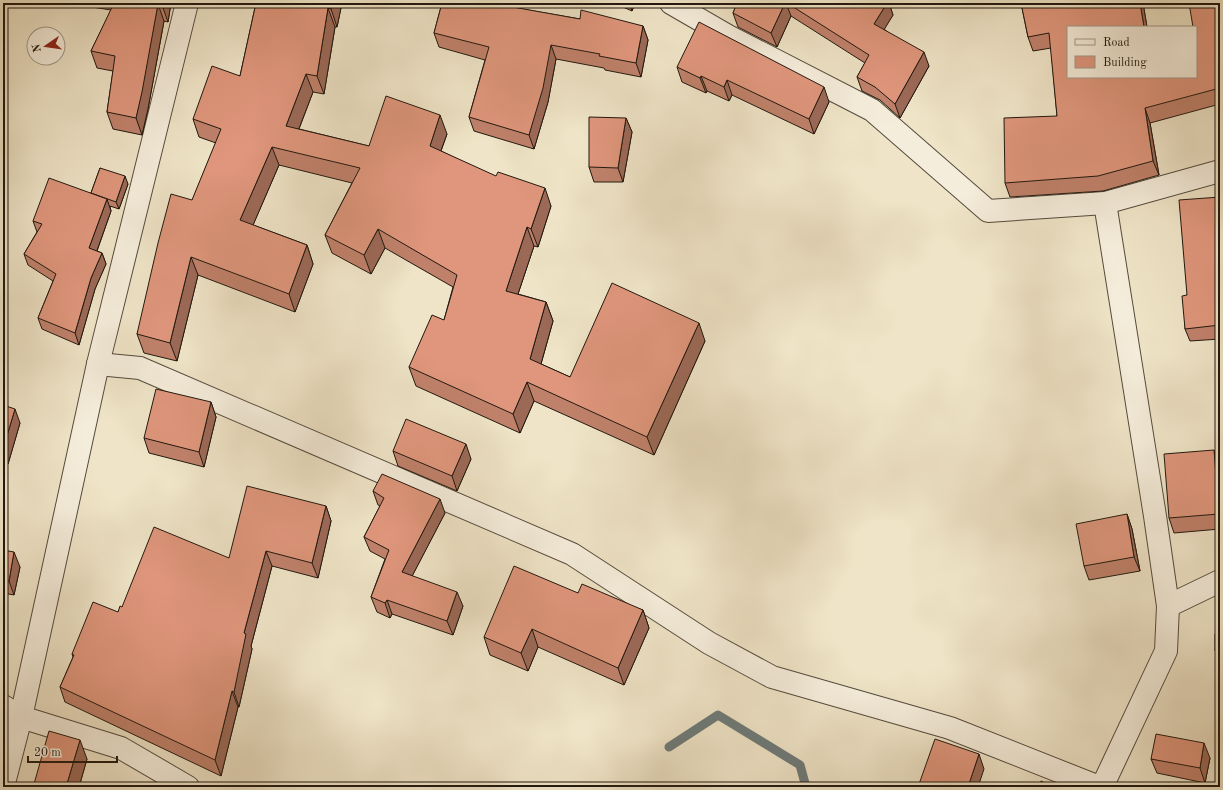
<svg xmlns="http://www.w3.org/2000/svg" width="1223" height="790" font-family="'Old Standard TT',serif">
  <rect width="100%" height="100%" fill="#efe4c7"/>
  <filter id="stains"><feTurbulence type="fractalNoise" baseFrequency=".005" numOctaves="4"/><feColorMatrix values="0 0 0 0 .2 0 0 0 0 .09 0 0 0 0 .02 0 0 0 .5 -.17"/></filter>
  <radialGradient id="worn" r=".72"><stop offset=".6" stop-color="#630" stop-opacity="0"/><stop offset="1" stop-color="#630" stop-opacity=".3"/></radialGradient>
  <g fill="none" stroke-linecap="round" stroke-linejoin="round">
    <polyline stroke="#6d7a79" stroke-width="9" points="669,747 718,715 800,765 806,787"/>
    <defs>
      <g id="minor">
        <polyline points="671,3 728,36 872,110 988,211 1105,203 1220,171"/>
        <polyline points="98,364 140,368 572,554 709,643 772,677 950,728 1099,787"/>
        <polyline points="1168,606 1220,581"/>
        <polyline points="3,706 21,717 121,748 188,787"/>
        <polyline points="3,787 21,717 98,364 187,3"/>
        <polyline points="1102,787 1166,651 1168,606 1155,516 1105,203"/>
      </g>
    </defs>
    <use href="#minor" stroke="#544b3d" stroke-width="24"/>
    <use href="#minor" stroke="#f5eddb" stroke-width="22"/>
  </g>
  <g fill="#c0816b" stroke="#21180f">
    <polygon points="90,3 171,3 168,22 164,21 148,109 142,135 113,129 107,112 113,71 97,68 91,51 111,10 92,7"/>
    <polygon points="256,3 342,3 337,27 335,27 324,94 313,92 299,129 369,146 447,134 441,151 551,206 538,247 534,246 518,294 546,302 553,321 541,364 570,377 705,341 654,455 534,401 520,433 416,386 409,367 444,320 453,287 385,248 371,274 332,253 325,235 352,183 279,165 253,225 307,245 313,264 295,312 198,275 177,361 144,353 137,334 216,143 199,137 193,119 240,76"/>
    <polygon points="442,3 505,3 505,6 580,19 643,26 648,40 641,77 605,70 604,68 556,59 548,102 534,149 474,131 469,117 485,60 439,47 434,33"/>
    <polygon points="614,3 635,3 632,11"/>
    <polygon points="737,3 889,3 893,15 884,29 929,66 900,118 880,100 862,91 857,77 865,63 791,16 777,47 738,27 733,13"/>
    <polygon points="1021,3 1143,3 1147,27 1068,27 1196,77 1220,3 1220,104 1150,123 1159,175 1103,191 1010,197 1005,183 1057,116 1051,48 1033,51 1028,37"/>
    <polygon points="677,67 829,102 814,134 732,95 729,101 707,91 706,93 682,82"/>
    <polygon points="626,118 632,132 623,182 594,182 589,167"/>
    <polygon points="100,168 128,184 119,209 110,206 111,211 97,251 102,253 106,264 95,289 79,345 42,329 38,318 53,281 28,265 24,254 37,232 33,221 91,193"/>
    <polygon points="1220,197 1220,339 1190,341 1185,329 1187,295"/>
    <polygon points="211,402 216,417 204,467 149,453 144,438"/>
    <polygon points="3,405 20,423 8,464 3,462"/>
    <polygon points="1214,450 1219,465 1220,477 1220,529 1174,533 1169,518"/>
    <polygon points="393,451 471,459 457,491 398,466"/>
    <polygon points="373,491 445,513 412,576 463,606 453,635 392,614 390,618 377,612 371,597 385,559 370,551 364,537 380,506 378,505"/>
    <polygon points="326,506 331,521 318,578 272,566 251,646 252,649 239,707 238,707 221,776 65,702 60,687 73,657 72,654 118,612 122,607 229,558"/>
    <polygon points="1127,514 1132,529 1140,571 1089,580 1084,566"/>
    <polygon points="3,550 20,567 14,595 3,593"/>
    <polygon points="578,593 643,610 649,628 624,685 538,647 528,671 490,655 484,637"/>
    <polygon points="1220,634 1220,664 1215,650"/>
    <polygon points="1210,758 1205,783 1157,773 1151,759"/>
    <polygon points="87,759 79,787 35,787 34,784"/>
  </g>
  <g fill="#9c6957" stroke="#21180f">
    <polygon points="162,3 171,3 168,22 162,5"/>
    <polygon points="332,3 342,3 337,27 331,9"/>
    <polygon points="496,3 505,3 501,19 496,4"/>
    <polygon points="629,3 635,3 632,11"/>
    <polygon points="785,3 786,3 791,16 777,47 771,33"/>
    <polygon points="887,3 889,3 893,15 879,38 874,24"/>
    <polygon points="1140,3 1143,3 1147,27 1144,27"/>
    <polygon points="158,4 164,21 148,109 142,135 136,118"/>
    <polygon points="328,8 335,27 324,94 317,76"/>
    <polygon points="643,26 648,40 641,77 636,63"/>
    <polygon points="551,45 556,59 548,102 534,149 529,135"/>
    <polygon points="924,52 929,66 900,118 895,104"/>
    <polygon points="306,74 313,92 293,144 286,126"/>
    <polygon points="701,76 707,91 706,93 700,78"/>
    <polygon points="727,80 732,95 729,101 724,87"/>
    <polygon points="824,87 829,102 814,134 809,119"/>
    <polygon points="1145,108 1150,123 1159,175 1153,161"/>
    <polygon points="440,115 447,134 436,164 430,146"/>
    <polygon points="626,118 632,132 623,182 618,168"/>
    <polygon points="272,147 279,165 247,239 240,220"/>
    <polygon points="125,176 128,184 119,209 116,202"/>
    <polygon points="545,188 551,206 538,247 531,229"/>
    <polygon points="107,199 111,211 94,259 89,248"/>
    <polygon points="527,227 534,246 513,309 506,291"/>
    <polygon points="378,229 385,248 371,274 364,255"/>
    <polygon points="307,245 313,264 295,312 289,294"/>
    <polygon points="102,253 106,264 95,289 79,345 75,333 91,278"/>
    <polygon points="191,257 198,275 177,361 170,343"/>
    <polygon points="546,302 553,321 537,378 530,359"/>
    <polygon points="699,323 705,341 654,455 647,437"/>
    <polygon points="527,382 534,401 520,433 513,414"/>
    <polygon points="211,402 216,417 204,467 199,452"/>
    <polygon points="15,409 20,423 8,464 3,449"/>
    <polygon points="466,444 471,459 457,491 452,476"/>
    <polygon points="1214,450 1219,465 1220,477 1220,518 1219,514"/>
    <polygon points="440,499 445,513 407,586 402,572"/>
    <polygon points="326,506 331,521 318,578 312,563"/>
    <polygon points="1127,514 1132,529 1140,571 1134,557"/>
    <polygon points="266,551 272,566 251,646 252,649 239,707 234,692 244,633"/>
    <polygon points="14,552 20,567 14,595 9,581"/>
    <polygon points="457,592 463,606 453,635 447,621"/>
    <polygon points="387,600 392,614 390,618 385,603"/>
    <polygon points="643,610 649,628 624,685 618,668"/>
    <polygon points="532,629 538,647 528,671 521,653"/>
    <polygon points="232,691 238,707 221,776 215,760"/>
    <polygon points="80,740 87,759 79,787 66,787"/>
    <polygon points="1204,743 1210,758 1205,783 1200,768"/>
    <polygon points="979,754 984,769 978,787 968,787"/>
  </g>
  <g fill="#df967c" stroke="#21180f">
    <polygon points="114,3 162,3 162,5 158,4 142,92 136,118 107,112 115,56 91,51"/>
    <polygon points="256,3 332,3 331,9 328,8 317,76 306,74 286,126 369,146 386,96 440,115 430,146 496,176 498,172 545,188 531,229 527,227 506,291 546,302 530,359 570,377 612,283 699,323 647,437 527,382 513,414 409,367 432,315 444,320 457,275 378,229 364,255 325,235 360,168 272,147 240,220 307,245 289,294 191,257 170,343 137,334 158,243 171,194 192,200 221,129 193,119 212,66 240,76"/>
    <polygon points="442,3 496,3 496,4 580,19 581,10 643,26 636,63 599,56 600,54 551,45 543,88 529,135 469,117 489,47 434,33"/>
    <polygon points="737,3 785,3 771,33 733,13"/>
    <polygon points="787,3 887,3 874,24 924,52 895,104 875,87 857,77 869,55"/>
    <polygon points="1021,3 1140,3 1144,27 1068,27 1068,77 1196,77 1196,27 1193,27 1189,3 1220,3 1220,88 1145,108 1153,161 1098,176 1005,183 1004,118 1057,116 1049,33 1028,37"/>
    <polygon points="699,22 824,87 809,119 727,80 724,87 701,76 700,78 677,67"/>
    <polygon points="589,117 626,118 618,168 589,167"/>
    <polygon points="100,168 125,176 116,202 91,193"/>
    <polygon points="49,178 107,199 89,248 102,253 91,278 75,333 38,318 56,274 24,254 42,224 33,221"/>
    <polygon points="1220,197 1220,325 1185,329 1182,296 1187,295 1179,200"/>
    <polygon points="156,389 211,402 199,452 144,438"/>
    <polygon points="3,405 15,409 3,449"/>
    <polygon points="406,419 466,444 452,476 393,451"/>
    <polygon points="1214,450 1219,514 1169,518 1164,454"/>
    <polygon points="382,474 440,499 402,572 457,592 447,621 387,600 385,603 371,597 389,550 364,537 384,498 373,491"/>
    <polygon points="247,486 326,506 312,563 266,551 244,633 246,634 234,692 232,691 215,760 60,687 74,655 72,654 93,602 118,612 120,606 122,607 154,527 229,558"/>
    <polygon points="1127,514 1134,557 1084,566 1076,524"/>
    <polygon points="3,550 14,552 9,581 3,580"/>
    <polygon points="514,566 578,593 582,584 643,610 618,668 532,629 521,653 484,637"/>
    <polygon points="1215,634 1220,634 1220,651 1215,650"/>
    <polygon points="49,731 80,740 66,787 40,787 41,786 34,784"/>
    <polygon points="1156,734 1204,743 1200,768 1151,759"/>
    <polygon points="935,739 979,754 968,787 918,787"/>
    <polygon points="1041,781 1053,787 1039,787"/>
  </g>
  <rect width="1223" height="790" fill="none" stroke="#efe4c7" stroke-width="16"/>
  <rect x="4" y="4" width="1215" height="782" fill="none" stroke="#21180f" stroke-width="2"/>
  <rect x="8" y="8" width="1207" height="774" fill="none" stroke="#21180f"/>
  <rect x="1067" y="26" width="130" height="52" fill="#f5eddb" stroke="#a09889"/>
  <rect x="1075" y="39" width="20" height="6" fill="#f5eddb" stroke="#a09889"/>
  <text x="1103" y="46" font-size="12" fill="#21180f">Road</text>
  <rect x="1075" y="56" width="20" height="12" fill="#df967c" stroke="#a09889"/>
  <text x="1103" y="66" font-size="12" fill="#21180f">Building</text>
  <g transform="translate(46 46) rotate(257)"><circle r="19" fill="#f5eddb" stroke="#a09889"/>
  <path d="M0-3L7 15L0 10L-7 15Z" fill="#8f2418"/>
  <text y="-6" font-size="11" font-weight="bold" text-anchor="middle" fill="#21180f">N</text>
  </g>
  <path d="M28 756v6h89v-6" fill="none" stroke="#21180f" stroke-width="2"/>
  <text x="34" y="756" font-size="12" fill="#21180f" stroke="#f5eddb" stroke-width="3" paint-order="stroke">20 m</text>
  <rect width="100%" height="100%" filter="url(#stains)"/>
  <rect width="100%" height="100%" fill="url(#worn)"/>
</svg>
